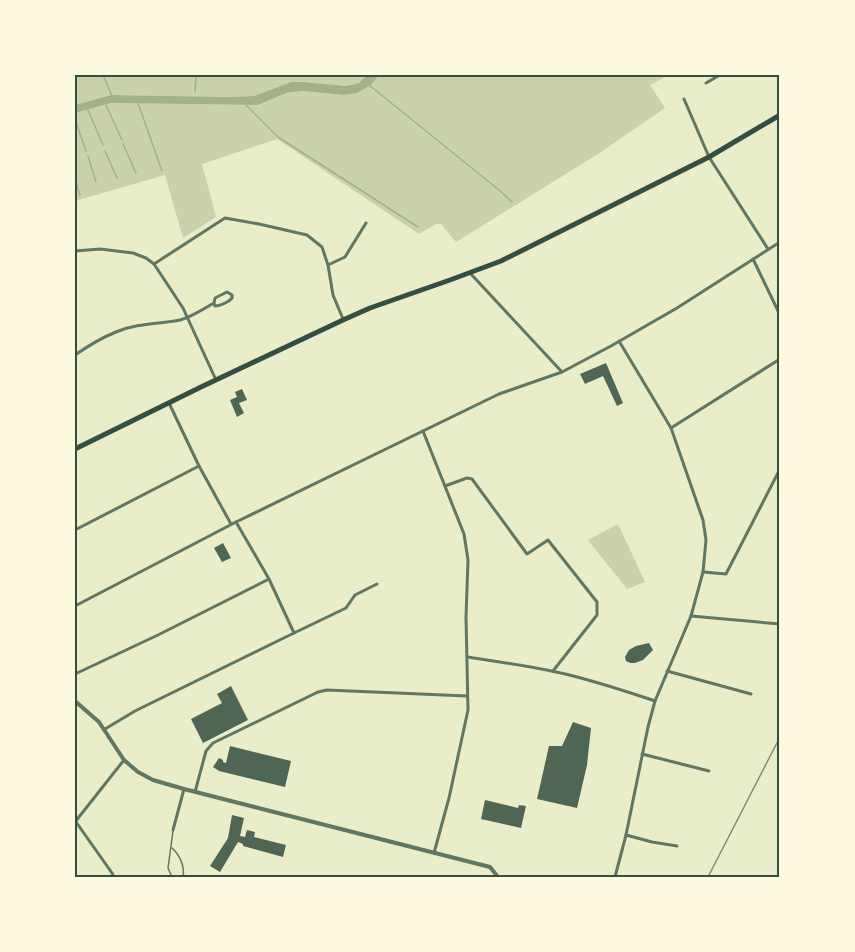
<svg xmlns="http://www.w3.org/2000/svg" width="855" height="952" font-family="Manrope,sans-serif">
  <rect width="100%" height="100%" fill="#e9edc9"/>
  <g fill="#cad2ad">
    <polygon points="75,75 367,75 359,83 346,86 304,82 291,82 254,96 230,97 112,95 75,105"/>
    <polygon points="379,75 669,75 650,85 665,108 598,154 456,242 441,224 436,224 419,234 277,139 202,164 216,217 183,238 165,175 75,201 75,113 111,103 258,105 288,93 302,91 343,95 371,85"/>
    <polygon points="618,524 645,582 627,589 588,540"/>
  </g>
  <polygon fill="#a3b18a" points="367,75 379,75 371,85 357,93 343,95 302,91 287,93 258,105 111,103 75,113 75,105 111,95 230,97 254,96 291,82 304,82 346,86 359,83"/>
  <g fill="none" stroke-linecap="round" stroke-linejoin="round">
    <g stroke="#a3b18a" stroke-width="1.5">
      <polyline points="103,75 112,96"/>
      <polyline points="369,85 499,190 512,202"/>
      <polyline points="195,92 196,75"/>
      <polyline points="138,103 162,171"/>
      <polyline points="106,105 122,140"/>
      <polyline points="246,105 278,137 418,227"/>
      <polyline points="88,110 103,145"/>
      <polyline points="75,119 86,151"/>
      <polyline points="123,144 136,173"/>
      <polyline points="105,151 117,178"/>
      <polyline points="88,156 96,182"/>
      <polyline points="75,179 80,195"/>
    </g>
  </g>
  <g fill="#4f6655">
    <polygon points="606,363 623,403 617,406 603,376 585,384 580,374"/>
    <polygon points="242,389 247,400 239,403 244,413 237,417 230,400 237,397 235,392"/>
    <polygon points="223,543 231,558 222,562 214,548"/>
    <polygon points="649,643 653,650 643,660 635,663 630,663 626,661 625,657 629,650 636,646"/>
    <polygon points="231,686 248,720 203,743 191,719 222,703 217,694"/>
    <polygon points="573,722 591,728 587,765 577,808 537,799 549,746 562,746"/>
    <polygon points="230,746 291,761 285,787 219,771 213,767 219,758 223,760 223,762 226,763"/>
    <polygon points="485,800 518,808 519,805 526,806 521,828 481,819"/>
    <polygon points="232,815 244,818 240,836 245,837 247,830 255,832 254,837 286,845 283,857 243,846 243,844 238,842 220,872 210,866 228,838"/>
  </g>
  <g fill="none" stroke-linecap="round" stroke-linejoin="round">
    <g stroke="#617663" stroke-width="1.5">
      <path d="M172,848C180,855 185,867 183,877"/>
      <polyline points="172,877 168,868 173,831"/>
    </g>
    <g stroke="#617663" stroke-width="3">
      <polyline points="706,83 720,75"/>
      <polyline points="684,99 709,157 768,249"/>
      <polyline points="75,251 100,249 133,253 146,258 154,264 183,308 216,380"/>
      <polyline points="753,259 780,315"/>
      <polyline points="154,264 225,218 259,224 307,235 322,247 328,265"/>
      <polyline points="470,273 562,372"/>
      <polyline points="343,319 333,295 328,265 345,257 366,223"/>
      <path d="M75,355C88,346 101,338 116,332C137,323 159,324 180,320C192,317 203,309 214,303L215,298L227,292L232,295V298C229,302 220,306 215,306L214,303"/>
      <polyline points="169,403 199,466 231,524"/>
      <polyline points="671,428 780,359"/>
      <polyline points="423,431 464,534 468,560 466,617 468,710 449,798 434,853"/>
      <polyline points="445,486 467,478 472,479 527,554 548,540 597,602 597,615 553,671"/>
      <polyline points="75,530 199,466"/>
      <polyline points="703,572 726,574 780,469"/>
      <polyline points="75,606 236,522 499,394 562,372 611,346 677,308 780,242"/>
      <polyline points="691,616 780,624"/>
      <polyline points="294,633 346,608 355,595 377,584"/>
      <path d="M468,657C497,662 527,665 556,672C590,679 622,690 655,701"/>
      <polyline points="667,671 751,694"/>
      <polyline points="75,674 158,635 269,579"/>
      <polyline points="105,729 135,711 294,633 269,579 236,522"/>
      <polyline points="642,754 709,771"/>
      <polyline points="195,792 206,751 213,743 318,692 327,690 467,696"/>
      <polyline points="75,822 124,760"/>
      <polyline points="76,822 112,873 114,877"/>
      <polyline points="173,830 184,789"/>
      <polyline points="626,835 652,842 677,846"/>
      <polyline points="615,877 626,835 648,727 655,701 691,616 703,572 706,540 703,520 671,428 619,341"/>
    </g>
    <polyline stroke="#617663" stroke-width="4" points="75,701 99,722 124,760 138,772 153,780 184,789 490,867 498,877"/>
    <polyline stroke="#344e41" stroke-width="5" points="75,449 201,387 343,320 370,308 450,280 501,261 709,157 780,115"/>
    <polyline stroke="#7c8e77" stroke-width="1.5" points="708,877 780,737"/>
  </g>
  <rect width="855" height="952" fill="none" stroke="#fefae0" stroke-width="153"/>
  <rect x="76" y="76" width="702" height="800" fill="none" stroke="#344e41" stroke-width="2"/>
</svg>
